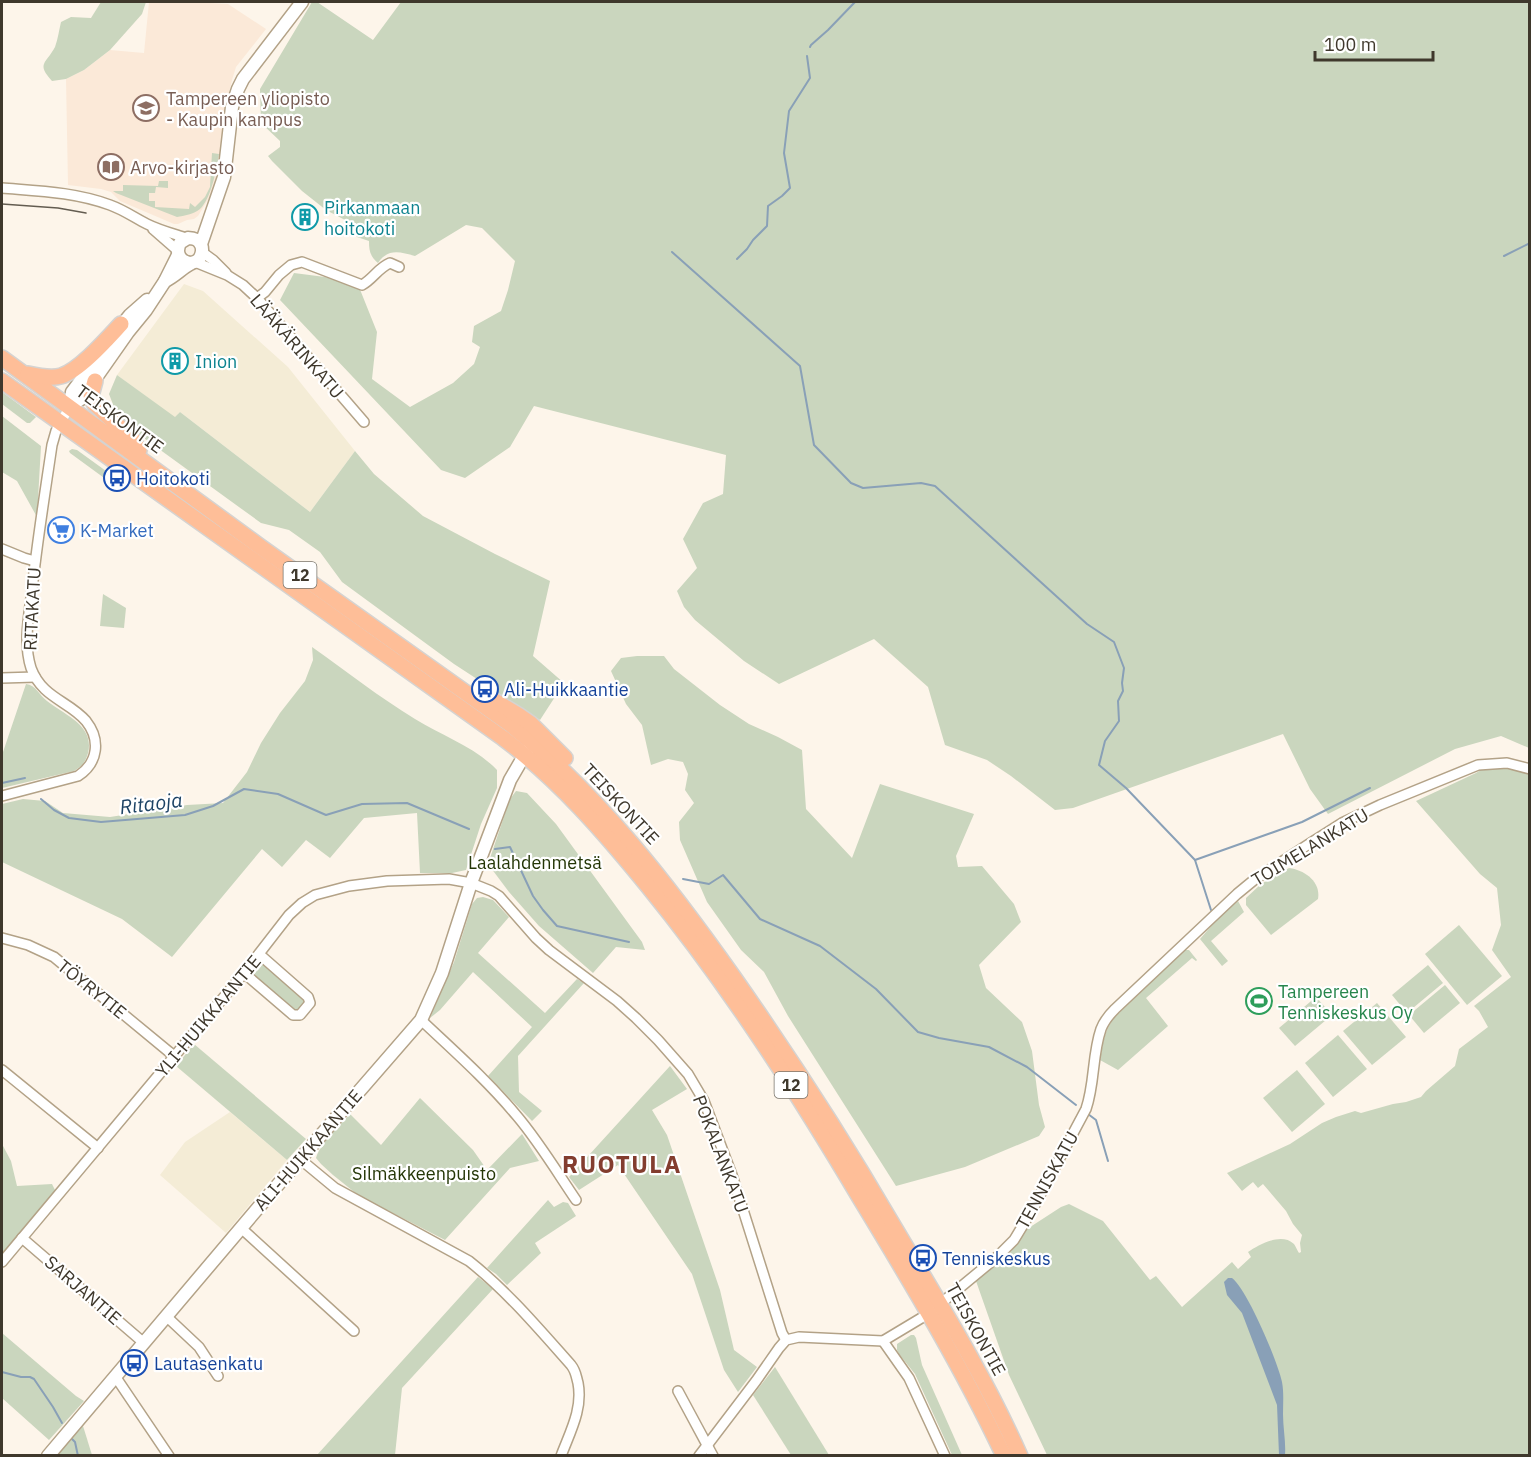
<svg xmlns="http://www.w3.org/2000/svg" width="1531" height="1457" font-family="'IBM Plex Sans',sans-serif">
  <rect width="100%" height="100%" fill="#fdf5ea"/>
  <g fill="#f4ecd6">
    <polygon points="184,284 203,291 288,367 355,451 310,512 180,412 175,418 117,375"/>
    <polygon points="230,1112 287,1160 226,1233 160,1175 185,1142"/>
  </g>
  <polygon fill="#fbe9d8" points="149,2 193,2 228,4 266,29 236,67 232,80 223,118 220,163 218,175 212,193 198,216 194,219 187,220 178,224 174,224 120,201 111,192 101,189 68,185 66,79 84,70 110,50 144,53"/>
  <g fill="#cad6be">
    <path d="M101,2H146L142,14L110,50L84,70L66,79L52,81C36,63 46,64 55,47C58,39 59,30 61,22L71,17L91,18Z"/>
    <path d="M312,2H317L373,40L401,2H1529V748L1501,736L1455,749L1328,814L1310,789L1283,734L1073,808L1055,810L1011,776L987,760L945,745L928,687L874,639L779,684L744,661L695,620L684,607L677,591L697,568L683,539L703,503L723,494L726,455L534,406L510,447L465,478L441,470L280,300L294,273L325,277L359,287L377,332L372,379L410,407L453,383L474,364L480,347L472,342L474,326L501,311L508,290L515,261L482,228L466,225L415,256C400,252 388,248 378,263C370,256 369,251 369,241L357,237L345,220L326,210L302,191L272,161L268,156L280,147V141L261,123L260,89Z"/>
    <path d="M212,153L219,154C217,168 211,199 200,209C194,214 184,216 177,217L116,193L113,191H123V185L158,186L159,181H168V188L156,187L155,193H149V201H155V207L189,209L190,203L195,207L205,197L210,187Z"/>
    <polygon points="117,375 175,417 180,412 310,512 355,451 374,474 423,516 495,554 550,581 533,656 564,683 540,720 454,664 342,582 320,552 289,530 261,523 119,420 109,394"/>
    <polygon points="2,392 36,417 30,423 27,423 2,404"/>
    <polygon points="2,416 41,446 37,517 17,481 2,472"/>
    <polygon points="72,449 77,450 106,471 105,473 125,487 122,491 70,453 69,451"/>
    <polygon points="103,594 126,608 124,628 100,626"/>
    <path d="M312,647C346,671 379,697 415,719C442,736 474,746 497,770V788L481,824L466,870L452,873H420L417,813L364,818L330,858L306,840L282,867L262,849L172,957L122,919L2,862V804L23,799L45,801L63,813L110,817L187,805L223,803L247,772L261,743L280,713L305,681L313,660Z"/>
    <polygon points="637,656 664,656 674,669 720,705 749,724 778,737 802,750 806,809 852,858 880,784 974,814 956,856 958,867 982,866 1014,904 1021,922 979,965 986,988 1022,1022 1032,1051 1039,1105 1045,1127 1039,1136 965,1167 896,1186 788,1016 764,972 741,950 707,902 680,840 679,822 694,803 685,790 688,774 683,762 668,759 651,765 642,725 626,704 611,671 621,658"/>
    <path d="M26,684C36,685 39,695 47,701C64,715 95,725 88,753C85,763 82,766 74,771L2,788V755Z"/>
    <path d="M1506,766L1529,774V1455H1047L1009,1375L976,1281L1010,1253L1024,1231L1061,1207L1069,1204L1103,1221L1150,1280L1156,1276L1182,1307L1232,1262L1238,1269L1251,1257L1248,1252C1259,1245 1281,1232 1294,1244C1296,1247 1297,1250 1299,1253L1301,1252L1300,1243L1302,1235L1293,1224L1286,1211L1263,1184L1258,1188L1253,1182L1242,1191L1227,1173L1290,1144L1322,1123L1336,1117L1355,1111L1361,1113L1393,1104L1406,1102L1421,1097L1426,1091L1455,1066L1459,1049L1488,1027L1479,1011L1474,1006L1511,977L1492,950L1501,925L1497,888L1480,874L1416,801L1476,773L1484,768Z"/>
    <polygon points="516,791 527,793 556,824 642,942 645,950 616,947 593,973 539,926 509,892 488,864 510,799"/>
    <path d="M1289,868C1305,870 1321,882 1318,899L1271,935L1246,905V898L1261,884Z"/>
    <polygon points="483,897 493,900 509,917 478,953 545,1013 577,979 584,983 518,1056 519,1092 542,1111 532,1121 488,1076 532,1027 473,972 440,1010 430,1018 454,962 472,904 477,898"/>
    <polygon points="1238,901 1244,912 1211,941 1228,961 1222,966 1200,939 1219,917"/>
    <polygon points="1459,925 1502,976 1467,1005 1425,954"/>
    <path d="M1184,950H1189L1197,960L1196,961L1192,958L1146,998L1168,1026L1118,1070L1100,1060C1103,1044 1104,1031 1114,1018Z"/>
    <polygon points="260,962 265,962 306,1001 301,1010 294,1011 251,974 250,972 257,963"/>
    <polygon points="1428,965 1443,983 1407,1013 1392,995"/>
    <polygon points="1445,985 1460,1003 1424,1033 1409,1015"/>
    <polygon points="1316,997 1332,1015 1295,1046 1279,1028"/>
    <polygon points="1377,1003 1406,1037 1372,1065 1343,1031"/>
    <polygon points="1338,1035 1367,1069 1333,1097 1305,1063"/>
    <polygon points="194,1044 306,1139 287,1160 176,1066"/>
    <polygon points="670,1066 687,1089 652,1110 667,1135 720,1290 734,1350 757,1367 738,1392 724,1370 692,1274 618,1165 579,1190 569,1177"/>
    <polygon points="1297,1070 1325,1104 1292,1132 1263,1098"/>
    <path d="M420,1098L473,1150L487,1170L522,1134L539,1161L510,1168L445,1240L358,1195L333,1175L321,1164L316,1158C321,1142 339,1126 350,1114L381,1145Z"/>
    <polygon points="2,1144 11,1161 17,1186 52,1184 56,1192 2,1255"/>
    <polygon points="548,1200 554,1207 563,1202 568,1203 576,1216 535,1243 541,1253 507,1285 496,1274 487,1268"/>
    <polygon points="478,1277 493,1289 402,1388 395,1455 317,1455"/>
    <polygon points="2,1333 76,1396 84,1401 49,1440 2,1398"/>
    <polygon points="911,1335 914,1335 916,1338 922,1365 962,1455 952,1455 915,1374 899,1354 897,1350 897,1344"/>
    <polygon points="775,1367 829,1455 791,1455 753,1395"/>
    <polygon points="83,1426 92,1455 56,1456"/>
  </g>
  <path fill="#89a0b7" d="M1228,1278H1232C1247,1289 1278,1362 1282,1382C1284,1393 1283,1403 1283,1414C1283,1428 1286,1442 1285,1455H1279L1277,1405L1242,1313L1227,1295L1224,1282Z"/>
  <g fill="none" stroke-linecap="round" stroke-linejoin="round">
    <g stroke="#89a0b7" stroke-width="2">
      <polyline points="810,47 811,45 828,30 855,2"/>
      <polyline points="672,252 800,366 814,445 851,483 863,488 921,483 935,486 1087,624 1114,642 1124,668 1122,683 1123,691 1118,701 1119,721 1105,741 1099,765 1126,788 1195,860 1211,910"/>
      <polyline points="1504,256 1530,243"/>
      <polyline points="737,259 747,249 753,240 767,226 768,206 782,196 790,188 784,153 789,111 810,78 807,56"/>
      <polyline points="2,783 25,778"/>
      <polyline points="41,799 54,810 69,818 101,822 185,815 213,806 244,789 278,794 326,815 362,804 407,803 469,829"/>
      <polyline points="495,849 510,847 533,896 543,910 557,926 629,942"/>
      <polyline points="1195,860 1302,822 1370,788"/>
      <polyline points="683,879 709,884 723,875 760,919 820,946 876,989 918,1032 939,1038 989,1047 1027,1067 1076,1105"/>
      <polyline points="1088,1114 1096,1120 1108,1161"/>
      <polyline points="2,1372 21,1377 30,1377 34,1379 53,1407 62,1423"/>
      <polyline points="71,1438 75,1442 78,1456"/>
    </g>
    <defs>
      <g id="minor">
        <path d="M2,188C38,191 75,192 110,205C124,210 135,218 147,224C159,230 174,234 186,238"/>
        <polyline points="153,229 177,250"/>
        <polyline points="202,252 213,260 226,273"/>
        <polyline points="195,262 227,275 243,285 257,298 364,422"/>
        <path d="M257,298L265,292L279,275L291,265L302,262L362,285C373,279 378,268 390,263L399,267"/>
        <polyline points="2,549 24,558 35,561"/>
        <polyline points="2,678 35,677"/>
        <path d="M2,796L78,776C98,763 101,740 86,721C69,701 42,698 31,668C23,643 29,615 32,590C37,542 45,493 52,445L56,431L70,406"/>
        <polyline points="2,938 28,945 54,957 174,1056"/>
        <polyline points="244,973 293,1015 300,1015 310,1003 308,997 259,954"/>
        <path d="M421,1020C454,1051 488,1081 517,1116C539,1142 557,1172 576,1200"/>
        <polyline points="2,1070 98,1148"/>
        <path d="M300,1159L335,1188L469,1261C507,1291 539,1329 571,1365C576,1371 576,1376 578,1383C583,1409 570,1432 561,1456"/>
        <polyline points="241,1228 354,1331"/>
        <polyline points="22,1238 144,1343"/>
        <polyline points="2,1262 244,973 289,915 302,903 315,895 349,886 387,881 449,879 471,883 491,891 499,896 536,938 549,950 617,1001 636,1018 658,1040 688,1074 704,1101 732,1175 782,1333 786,1340"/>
        <polyline points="166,1316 199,1347 218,1376"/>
        <polyline points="883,1341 909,1378 945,1456"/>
        <polyline points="115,1376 169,1456"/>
        <polyline points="678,1391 713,1456"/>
        <path d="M699,1456L756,1381L779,1348L786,1340L799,1337L883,1341L928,1314L997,1257L1014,1240L1031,1212L1086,1109C1095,1083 1092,1055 1101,1029C1104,1021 1109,1015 1115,1009L1237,894L1254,880L1309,844L1342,823L1380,805L1478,765L1507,763L1530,769"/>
      </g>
      <g id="tertiary">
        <polyline points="201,244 224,177 232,107 238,89 243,79 302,2"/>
        <path d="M165,281C175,276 181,269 190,264C195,261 195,263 199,259C202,255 203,249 201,245C198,239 194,238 188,238L180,243C175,253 180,262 191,263"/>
        <polyline points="117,331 130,315 147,300"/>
        <polyline points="70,406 81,399 128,332 146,310 165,281 178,255"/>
        <polyline points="70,406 72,392 106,347"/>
        <polyline points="48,1456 269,1195 421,1020 442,973 471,883 510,780 528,749"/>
      </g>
      <g id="trunk">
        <path d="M2,358L262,548L511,725C600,796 669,886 734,978C790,1058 842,1138 891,1222C936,1298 984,1374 1020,1456"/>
        <path d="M28,374C37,376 51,379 61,376C80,370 107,339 121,324"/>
        <path d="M2,381L503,738C559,780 604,832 648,886C728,984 796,1090 860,1198C911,1282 962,1367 1004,1456"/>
        <polyline points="95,381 91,396 94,403 133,440 139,450"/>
        <polyline points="493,700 518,715 531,724 565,758"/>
      </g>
    </defs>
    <use href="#minor" stroke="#b3a287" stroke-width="12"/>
    <use href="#tertiary" stroke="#b3a287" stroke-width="15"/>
    <use href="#trunk" stroke="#d5d3d1" stroke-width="18"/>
    <use href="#minor" stroke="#fff" stroke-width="9"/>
    <use href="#tertiary" stroke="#fff" stroke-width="12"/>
    <use href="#trunk" stroke="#febe98" stroke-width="15"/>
    <polyline stroke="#635c50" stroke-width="1.5" points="2,204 58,208 86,213"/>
  </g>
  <defs>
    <symbol id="university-ring" viewBox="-11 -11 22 22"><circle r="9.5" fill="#fff" stroke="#8d6e63" stroke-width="1.5"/><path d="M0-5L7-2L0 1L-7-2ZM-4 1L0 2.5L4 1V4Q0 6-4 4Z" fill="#8d6e63"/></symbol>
    <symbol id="library-ring" viewBox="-11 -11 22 22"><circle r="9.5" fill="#fff" stroke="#8d6e63" stroke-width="1.5"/><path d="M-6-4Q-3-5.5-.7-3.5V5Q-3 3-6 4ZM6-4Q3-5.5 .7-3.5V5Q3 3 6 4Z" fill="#8d6e63"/></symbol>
    <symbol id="building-ring" viewBox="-11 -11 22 22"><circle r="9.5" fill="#fff" stroke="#0f9aa8" stroke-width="1.5"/><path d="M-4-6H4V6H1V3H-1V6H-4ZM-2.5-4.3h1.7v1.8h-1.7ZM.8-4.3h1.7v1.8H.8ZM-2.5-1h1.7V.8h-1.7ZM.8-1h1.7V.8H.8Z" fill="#0f9aa8"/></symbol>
    <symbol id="bus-ring" viewBox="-11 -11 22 22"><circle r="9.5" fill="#fff" stroke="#1a4fb4" stroke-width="1.5"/><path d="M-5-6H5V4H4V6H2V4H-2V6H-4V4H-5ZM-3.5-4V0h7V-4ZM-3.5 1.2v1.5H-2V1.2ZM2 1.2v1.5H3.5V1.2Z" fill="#1a4fb4"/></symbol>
    <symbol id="supermarket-ring" viewBox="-11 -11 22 22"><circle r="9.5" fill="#fff" stroke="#3f7fe0" stroke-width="1.5"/><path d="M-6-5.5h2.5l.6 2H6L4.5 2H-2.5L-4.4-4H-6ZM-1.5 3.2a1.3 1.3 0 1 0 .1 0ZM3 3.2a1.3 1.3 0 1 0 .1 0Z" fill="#3f7fe0"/></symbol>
    <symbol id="stadium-ring" viewBox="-11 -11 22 22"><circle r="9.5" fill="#fff" stroke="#2e9e5b" stroke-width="1.5"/><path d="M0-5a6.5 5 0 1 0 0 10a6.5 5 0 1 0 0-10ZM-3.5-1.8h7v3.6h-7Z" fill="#2e9e5b"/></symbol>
  </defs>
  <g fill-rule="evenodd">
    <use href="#university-ring" x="131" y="93" width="30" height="30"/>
    <use href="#library-ring" x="96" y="152" width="30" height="30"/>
    <use href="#building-ring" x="290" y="202" width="30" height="30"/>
    <use href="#building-ring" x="160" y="346" width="30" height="30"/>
    <use href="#bus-ring" x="102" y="463" width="30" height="30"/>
    <use href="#supermarket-ring" x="46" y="515" width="30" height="30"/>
    <use href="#bus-ring" x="470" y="674" width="30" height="30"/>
    <use href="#stadium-ring" x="1244" y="986" width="30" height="30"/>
    <use href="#bus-ring" x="908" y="1243" width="30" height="30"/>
    <use href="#bus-ring" x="119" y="1348" width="30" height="30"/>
  </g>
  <g text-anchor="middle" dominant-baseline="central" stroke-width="4.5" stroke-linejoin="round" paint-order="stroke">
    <g fill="#fff" stroke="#79746b" stroke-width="1.5">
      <rect x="283.5" y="562" width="33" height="26" rx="4.5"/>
      <rect x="774.5" y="1072" width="33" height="26" rx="4.5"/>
    </g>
    <g font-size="16" font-weight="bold" fill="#3f382c">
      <text x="300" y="575">12</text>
      <text x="791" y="1085">12</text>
    </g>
    <g font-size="18" fill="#785e54" stroke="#fff" text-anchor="start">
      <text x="166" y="98">Tampereen yliopisto<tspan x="166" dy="21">- Kaupin kampus</tspan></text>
      <text x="130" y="167">Arvo-kirjasto</text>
    </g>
    <g font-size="18" fill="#0d838f" stroke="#fff" text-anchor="start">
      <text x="324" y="207">Pirkanmaan<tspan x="324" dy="21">hoitokoti</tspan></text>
      <text x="195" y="361">Inion</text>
    </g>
    <g font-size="18" fill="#3f382c" stroke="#fff">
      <text transform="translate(297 346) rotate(49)">LÄÄKÄRINKATU</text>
      <text transform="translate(120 419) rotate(36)">TEISKONTIE</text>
      <text transform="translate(32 609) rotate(-87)">RITAKATU</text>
      <text transform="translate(621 804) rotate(47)">TEISKONTIE</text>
      <text transform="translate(1310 847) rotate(-31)">TOIMELANKATU</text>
      <text transform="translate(92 989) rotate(39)">TÖYRYTIE</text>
      <text transform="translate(208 1016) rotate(-50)">YLI-HUIKKAANTIE</text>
      <text transform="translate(308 1150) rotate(-49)">ALI-HUIKKAANTIE</text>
      <text transform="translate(721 1154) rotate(69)">POKALANKATU</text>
      <text transform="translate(1047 1180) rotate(-61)">TENNISKATU</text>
      <text transform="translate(83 1290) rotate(41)">SARJANTIE</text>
      <text transform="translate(976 1329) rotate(61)">TEISKONTIE</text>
    </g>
    <g font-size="18" fill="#164399" stroke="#fff" text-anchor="start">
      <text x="136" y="478">Hoitokoti</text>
      <text x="504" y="689">Ali-Huikkaantie</text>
      <text x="942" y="1258">Tenniskeskus</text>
      <text x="154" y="1363">Lautasenkatu</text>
    </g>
    <g font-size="18" fill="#366cbe" stroke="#fff" text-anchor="start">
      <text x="80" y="530">K-Market</text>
    </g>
    <g font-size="18" fill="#243606" stroke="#fff">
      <text x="535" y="862">Laalahdenmetsä</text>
      <text x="424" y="1173">Silmäkkeenpuisto</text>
    </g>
    <g font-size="18" fill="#27864d" stroke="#fff" text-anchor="start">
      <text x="1278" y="991">Tampereen<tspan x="1278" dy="21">Tenniskeskus Oy</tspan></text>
    </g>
    <g font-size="20" font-style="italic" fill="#1d4365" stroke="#fff">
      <text transform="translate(151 803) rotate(-7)">Ritaoja</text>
    </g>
    <g font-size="24" font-weight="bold" letter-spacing="1.5" fill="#833d2f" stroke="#fff">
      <text x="622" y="1164">RUOTULA</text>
    </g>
  </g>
  <rect width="1531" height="1457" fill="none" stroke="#3f382c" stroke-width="6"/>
  <path d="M1315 51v9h118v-9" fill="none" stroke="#3f382c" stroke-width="3"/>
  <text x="1324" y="51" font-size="18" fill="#3f382c" stroke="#ffffff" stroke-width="4.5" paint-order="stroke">100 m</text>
</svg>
